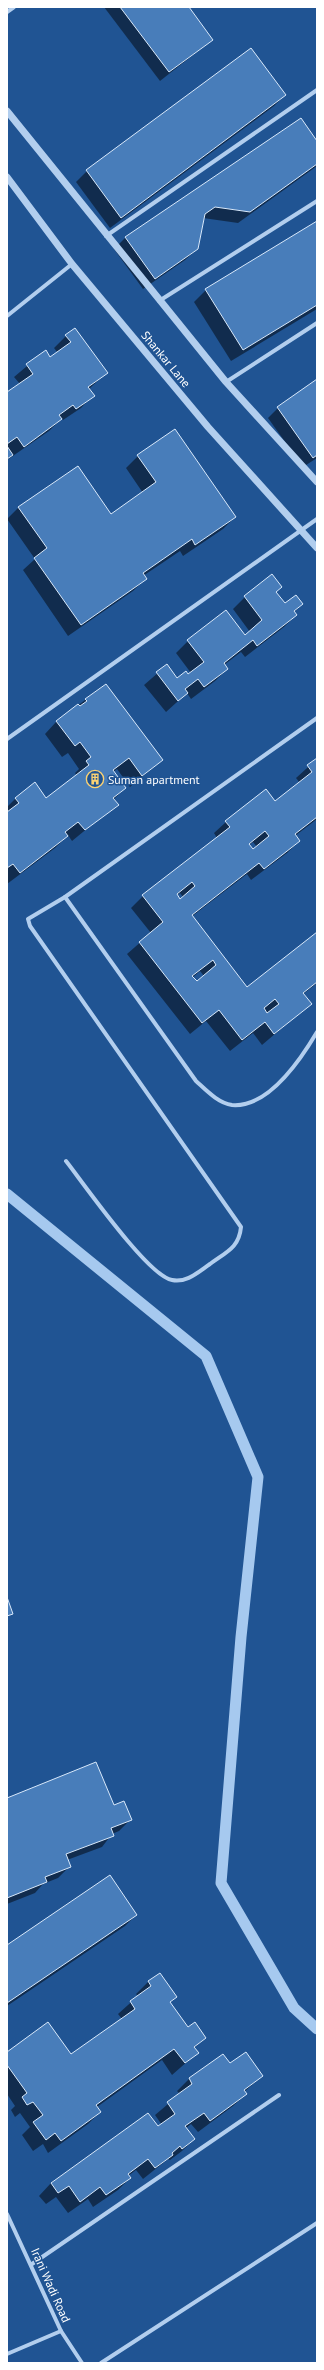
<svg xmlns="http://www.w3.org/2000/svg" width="324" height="2370" font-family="'PT Sans',sans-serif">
  <rect width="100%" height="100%" fill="#205493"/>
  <g fill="#0007" fill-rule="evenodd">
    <polygon points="104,7 188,7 212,40 160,81"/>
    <polygon points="285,95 274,106 110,228 76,182 87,171"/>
    <polygon points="300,120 317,143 317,166 238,223 203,218 197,249 185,260 143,289 114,249 125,238"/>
    <polygon points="317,222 317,309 231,361 194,302 206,290"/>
    <polygon points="66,336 107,372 89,389 93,395 81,408 63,420 62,418 49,431 7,460 7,393 20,384 14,377 45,351 50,358 58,353 54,348"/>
    <polygon points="317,380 317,458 303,467 268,418 278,408"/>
    <polygon points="138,456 235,517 223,529 183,556 180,551 143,576 145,579 133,591 68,636 23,570 35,559 7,519 19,507 110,515 143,493 126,468"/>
    <polygon points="245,597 285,605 302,604 294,612 296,615 284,627 245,657 241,652 224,665 227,669 215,681 191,699 187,693 166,712 144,685 167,665 177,679 191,673 176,653 188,641 244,636 250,632 233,609"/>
    <polygon points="105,685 162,760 130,787 117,769 113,772 125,788 114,799 117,804 72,841 68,835 55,848 7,884 7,807 16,798 46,799 77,776 75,773 79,769 68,753 62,757 45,734 56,722"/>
    <path d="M317,759V819L295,836L299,841L287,853L251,880L247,874L191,917L247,988L317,933V983L303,994L310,1004L262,1045L253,1033L230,1051L206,1021L190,1034L127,954L151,933L131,908L143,896L217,838L214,833L226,822L275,802L300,783L296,778ZM253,842L257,847L253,850L249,845ZM180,893L183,897L179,900L176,896ZM200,971L204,976L196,982L192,978Z"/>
    <polygon points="7,1799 114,1806 130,1820 119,1831 112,1834 102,1847 67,1860 69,1867 58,1878 43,1884 35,1893 7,1904"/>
    <polygon points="136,1915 125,1926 7,2006 7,1946"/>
    <polygon points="160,1974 175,1997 169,2003 187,2029 205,2038 194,2048 197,2053 172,2075 162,2060 97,2107 100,2112 88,2124 48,2153 43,2144 33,2151 22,2135 30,2127 20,2113 15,2117 11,2110 15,2106 7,2094 7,2053 71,2056 122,2019 118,2014 138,1996 136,1994 148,1982"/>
    <polygon points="230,2065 262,2076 244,2092 246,2094 233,2106 198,2132 191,2124 186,2128 194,2139 182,2151 170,2160 168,2159 143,2179 136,2170 128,2176 130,2178 118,2190 93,2207 88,2199 68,2213 56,2197 46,2204 39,2196 51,2183 148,2114 157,2128 162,2125 155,2115 180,2094 177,2091 189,2079"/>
  </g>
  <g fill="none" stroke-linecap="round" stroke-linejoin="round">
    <polyline stroke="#a6c9ef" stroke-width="11" points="7,1194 206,1356 258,1477 241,1637 221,1883 294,2008 317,2029"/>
  </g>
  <g fill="#487dba" stroke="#d8e8fa" fill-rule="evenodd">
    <polygon points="120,7 189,7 213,40 169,72"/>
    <polygon points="251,48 286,95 121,218 86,170"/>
    <polygon points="301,118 317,141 317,164 250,212 215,207 205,214 198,249 155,279 125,237"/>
    <polygon points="317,221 317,305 243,350 205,289"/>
    <polygon points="75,328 108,373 88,387 95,396 76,409 73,405 59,415 62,419 24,447 17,437 7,444 7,392 33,374 26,364 46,350 50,357 71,342 65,335"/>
    <polygon points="317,379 317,455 313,458 277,407"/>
    <polygon points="175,429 236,517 195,545 192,539 143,573 147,579 81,625 34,558 47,548 18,507 78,466 111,514 156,482 137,455"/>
    <polygon points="7,446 13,455 7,459"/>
    <polygon points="272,574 282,587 276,592 285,603 296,595 303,604 294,611 297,615 257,646 253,640 224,663 228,669 204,687 198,679 185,689 188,693 178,701 156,672 167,664 177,678 186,671 188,674 204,662 187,640 226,610 245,635 262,620 244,596"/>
    <polygon points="106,684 163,760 142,776 129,758 113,770 126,788 113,798 119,805 85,830 78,822 65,832 68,836 20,873 13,864 7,868 7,812 19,803 15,798 35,782 46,798 89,765 86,761 91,757 80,742 75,746 56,721 78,704 80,706 87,701 85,699"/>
    <path d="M317,758V817L295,834L300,841L264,869L259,863L192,915L247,987L317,932V982L303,993L312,1004L274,1034L265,1022L242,1040L219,1010L202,1023L139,942L163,922L142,895L230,827L225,821L266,789L275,801L312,772L307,765ZM265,831L269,836L253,849L249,844ZM192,882L195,886L180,899L177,894ZM213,960L216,965L197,981L192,976ZM275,999L279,1004L267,1013L264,1008Z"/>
    <polygon points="7,1597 13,1614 7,1616"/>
    <polygon points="96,1762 114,1805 124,1801 132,1820 111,1828 114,1836 66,1854 71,1867 45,1877 47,1882 7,1898 7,1798"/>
    <polygon points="110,1875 137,1915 7,2003 7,1945"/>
    <polygon points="160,1973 177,1997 170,2002 188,2027 195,2022 206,2038 194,2047 199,2053 185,2063 174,2049 96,2105 101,2112 61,2141 55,2133 46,2140 33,2122 43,2115 33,2102 27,2105 22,2097 27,2093 7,2065 7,2052 48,2022 71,2054 135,2009 130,2001 151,1986 148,1981"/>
    <polygon points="246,2052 263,2076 244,2090 247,2094 210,2121 204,2113 185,2126 195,2139 182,2149 180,2146 172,2153 173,2155 155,2168 148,2159 128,2174 131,2178 106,2195 100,2187 80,2202 69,2186 58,2193 51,2183 148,2113 158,2126 175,2114 167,2102 192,2084 189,2078 223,2054 230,2063"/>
  </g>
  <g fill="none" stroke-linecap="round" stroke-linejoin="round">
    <g stroke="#b2ceee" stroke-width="4">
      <polyline points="7,12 14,7"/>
      <polyline points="106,236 317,90"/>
      <polyline points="159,301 317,201"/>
      <polyline points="7,316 72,264"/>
      <polyline points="226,382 317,323"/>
      <polyline points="7,739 317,519"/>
      <path d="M65,897L196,1081C206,1090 218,1103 232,1105C268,1108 301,1059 317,1032"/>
      <path d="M66,1161C84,1184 148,1276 172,1280C187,1283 198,1272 210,1264C226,1252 239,1248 241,1227L30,926L28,919L65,897L317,718"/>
      <polyline points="7,2214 61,2331 82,2363"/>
      <polyline points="32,2264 279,2095"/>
      <polyline points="7,2354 61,2331"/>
      <polyline points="101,2363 317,2223"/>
    </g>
    <g stroke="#b2ceee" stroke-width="7">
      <polyline points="7,111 226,382 317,482"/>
      <polyline points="7,177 72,264 208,427 317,548"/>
    </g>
  </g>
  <defs>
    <symbol id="building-ring" viewBox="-11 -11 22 22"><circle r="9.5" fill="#205493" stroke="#fbd273" stroke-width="1.5"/><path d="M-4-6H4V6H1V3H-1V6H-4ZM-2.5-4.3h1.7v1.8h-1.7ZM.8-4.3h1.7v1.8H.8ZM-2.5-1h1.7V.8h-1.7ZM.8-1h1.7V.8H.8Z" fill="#fbd273"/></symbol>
  </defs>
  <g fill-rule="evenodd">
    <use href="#building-ring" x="85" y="769" width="20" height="20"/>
  </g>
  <g text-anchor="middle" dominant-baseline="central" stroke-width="3" stroke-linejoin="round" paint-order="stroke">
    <g font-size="12" fill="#fff" stroke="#205493">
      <text transform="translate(166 359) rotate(50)">Shankar Lane</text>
      <text transform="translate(51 2285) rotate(66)">Irani Wadi Road</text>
    </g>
    <g font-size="12" fill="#fff" stroke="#205493" text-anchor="start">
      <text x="108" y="779">Suman apartment</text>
    </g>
  </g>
  <rect width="324" height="2370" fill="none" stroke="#ffffff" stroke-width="16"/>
</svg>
